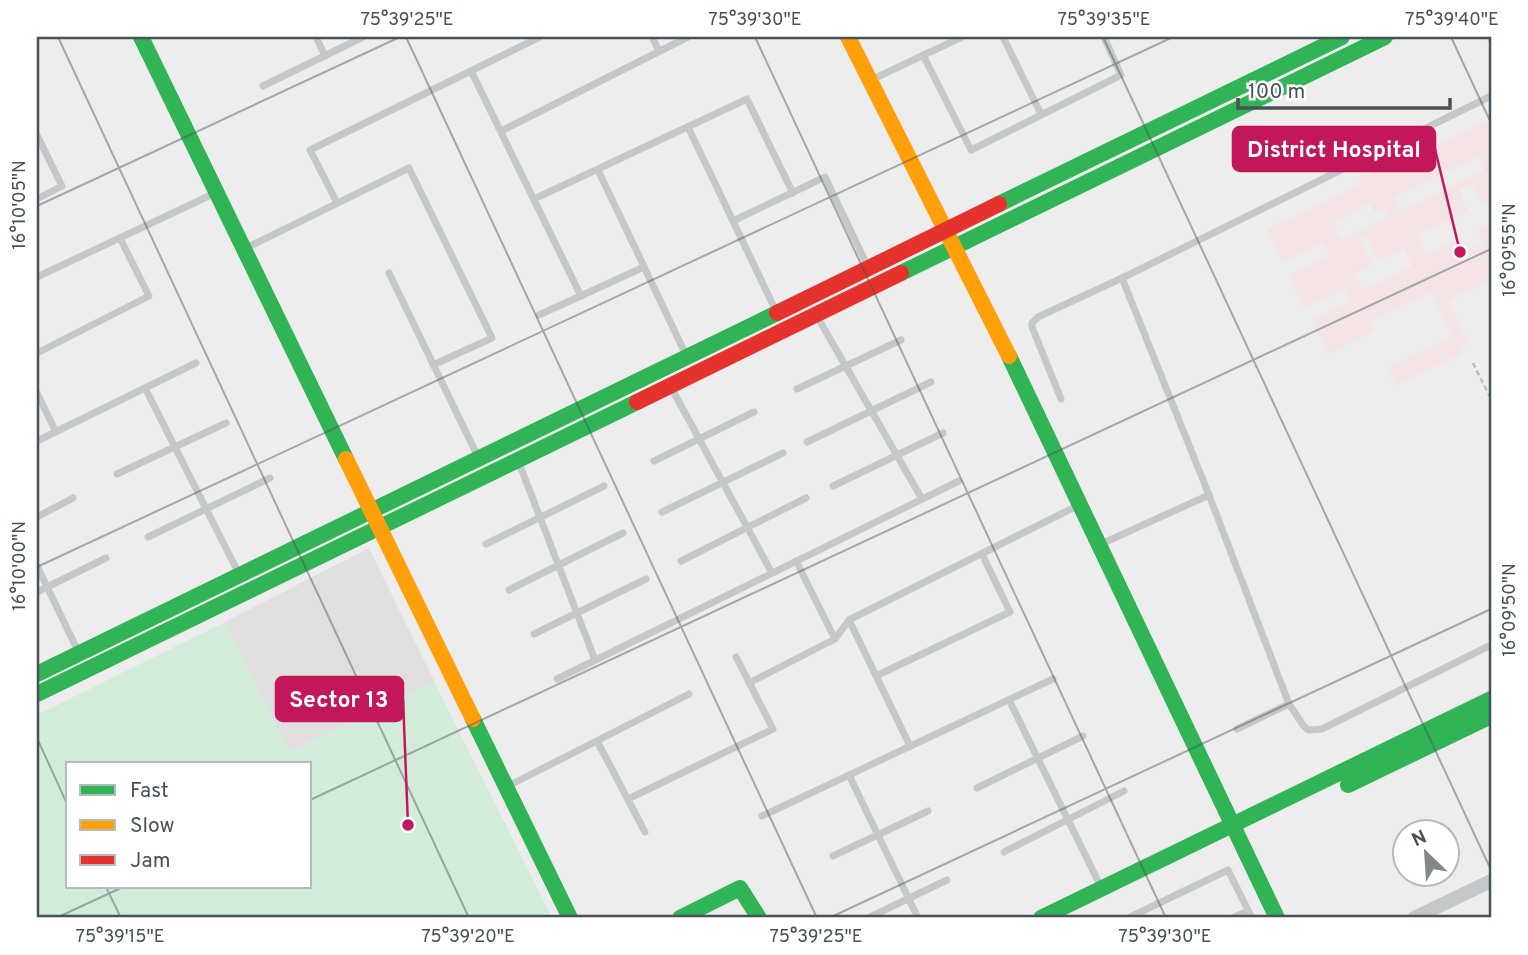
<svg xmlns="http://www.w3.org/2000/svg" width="1528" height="955" font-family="Overpass,sans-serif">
  <rect width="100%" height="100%" fill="#eeeded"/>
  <polygon fill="#e0dedf" points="369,548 434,681 289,752 225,622"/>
  <path fill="#f4e4e5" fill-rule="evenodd" d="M1491,120V200L1482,204L1473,184L1459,190L1468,212L1417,235L1425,254L1462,238L1468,250L1483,243L1478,229L1491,223V280L1448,301L1469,344L1460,348L1463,354L1396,386L1387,368L1452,337L1431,292L1370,321L1374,332L1328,354L1312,320L1351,301L1346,289L1304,308L1289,275L1329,256L1324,243L1283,262L1267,229L1362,184L1356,168L1373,160L1379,173ZM1478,157L1484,171L1399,211L1393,197ZM1370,204L1374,212L1385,207L1389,216L1341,240L1333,223ZM1367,236L1379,261L1404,249L1412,266L1363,290L1354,273L1372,265L1360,240Z"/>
  <path fill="#d2ecd9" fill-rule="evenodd" d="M225,622L289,752L434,681L552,918H37V715ZM68,764H310V887H68Z"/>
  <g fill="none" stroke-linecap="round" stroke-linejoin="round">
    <polyline stroke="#b5c0bb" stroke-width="2.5" stroke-dasharray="5 3.5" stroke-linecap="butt" points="1473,363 1491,399"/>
    <g stroke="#c4c8c9" stroke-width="7">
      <polyline points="316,37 325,56"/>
      <polyline points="652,37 659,51"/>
      <polyline points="1003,37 1041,114"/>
      <polyline points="1490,37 1491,39"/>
      <polyline points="923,55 971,150 1121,75 1104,37"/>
      <polyline points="471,71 581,296"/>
      <polyline points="871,80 962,37"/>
      <polyline points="263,86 363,37"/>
      <polyline points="688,127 775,309"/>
      <polyline points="501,131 688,37"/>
      <polyline points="37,135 62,186 37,199"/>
      <polyline points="598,170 686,355"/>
      <polyline points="534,199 747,99 793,193"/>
      <polyline points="337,203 310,150 540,37"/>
      <polyline points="733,221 825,177 867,265"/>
      <polyline points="248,247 409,168 492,338 433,365"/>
      <polyline points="389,273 478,457"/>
      <polyline points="37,277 213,194"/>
      <polyline points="1122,278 1209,495 1289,704 1303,725 1308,730 1322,729 1491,645"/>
      <polyline points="539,315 644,267"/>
      <polyline points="818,318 922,499"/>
      <polyline points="37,353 149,296 120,238"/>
      <polyline points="145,388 238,572"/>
      <polyline points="672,389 772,573"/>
      <polyline points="797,389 901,340"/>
      <polyline points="37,393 56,432"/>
      <polyline points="1061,399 1032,327 1032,323 1038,317 1122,278 1491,96"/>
      <polyline points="37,441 196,363"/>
      <polyline points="807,442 931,382"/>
      <polyline points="654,461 754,412"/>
      <polyline points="519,463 595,660"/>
      <polyline points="117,474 226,423"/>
      <polyline points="833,486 943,433"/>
      <polyline points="662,512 783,453"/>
      <polyline points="37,517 73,498"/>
      <polyline points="148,537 270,478"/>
      <polyline points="486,544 604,486"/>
      <polyline points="1101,544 1209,495"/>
      <polyline points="681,561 806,498"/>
      <polyline points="796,561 835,639"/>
      <polyline points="37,566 79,653"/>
      <polyline points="509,590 623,533"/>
      <polyline points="37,592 106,558"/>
      <polyline points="849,620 910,746"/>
      <polyline points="534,634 646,579"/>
      <polyline points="876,676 1010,612 982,554"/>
      <polyline points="557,679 959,481"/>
      <polyline points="749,683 835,639 849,620 1079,505"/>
      <polyline points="1009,700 1101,887"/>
      <polyline points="1237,729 1289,704"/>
      <polyline points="597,741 645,832"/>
      <polyline points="849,775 918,918"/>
      <polyline points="510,785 689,694"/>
      <polyline points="977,788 1083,736"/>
      <polyline points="628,799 773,729 736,657"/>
      <polyline points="762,816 1053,679"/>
      <polyline points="1004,852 1124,791"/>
      <polyline points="833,856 928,811"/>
      <polyline points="868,918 947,880"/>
      <polyline points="1128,918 1228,870 1252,918"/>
      <polyline points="1232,918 1248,911"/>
    </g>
    <polyline stroke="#c4c8c9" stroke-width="14" points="1414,918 1491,881"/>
    <g stroke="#30b455" stroke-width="16">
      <polyline points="141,37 346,459"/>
      <polyline points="999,204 1342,37"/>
      <polyline points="901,273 1385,37"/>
      <polyline points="1009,356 1277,918"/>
      <polyline points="37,674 777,313"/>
      <polyline points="37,694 637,402"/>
      <polyline points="473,719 570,918"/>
      <polyline points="1348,785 1491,716"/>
      <polyline points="680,918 740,888 759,918"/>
      <polyline points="1041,918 1491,699"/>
    </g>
    <g stroke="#ff9f0a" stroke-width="16">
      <polyline points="848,37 1009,356"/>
      <polyline points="346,459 473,719"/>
    </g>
    <g stroke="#e5322d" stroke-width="16">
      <polyline points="777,313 999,204"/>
      <polyline points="637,402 901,273"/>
    </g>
  </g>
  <path fill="none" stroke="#465258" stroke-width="2" stroke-opacity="0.45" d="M58,37L469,918M406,37L817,918M755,37L1166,918M1103,37L1491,870M1451,37L1491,123M37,206L400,37M37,567L1173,37M37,738L68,806M310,800L1491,249M106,887L121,918M56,918L123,887M829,918L1491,609"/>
  <path fill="none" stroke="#c2185b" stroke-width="2.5" d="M1460 252L1435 149M408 825L403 699"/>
  <g fill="#c2185b" stroke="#fff" stroke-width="2.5">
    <circle cx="1460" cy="252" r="7"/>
    <circle cx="408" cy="825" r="7"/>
  </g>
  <g fill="#c2185b" stroke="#c2185b" stroke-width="2.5">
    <rect x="1233" y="127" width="202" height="44" rx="7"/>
    <rect x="276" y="677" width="127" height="44" rx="7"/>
  </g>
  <g font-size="23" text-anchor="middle" font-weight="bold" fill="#fff">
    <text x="1334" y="157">District Hospital</text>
    <text x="339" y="707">Sector 13</text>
  </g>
  <rect width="1528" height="955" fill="none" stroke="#ffffff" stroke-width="77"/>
  <rect x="66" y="762" width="245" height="126" fill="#ffffff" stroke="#b5babc" stroke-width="2"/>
  <rect x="80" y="785" width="35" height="10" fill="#30b455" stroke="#b5babc" stroke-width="2"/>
  <text x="130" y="797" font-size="21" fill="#465258">Fast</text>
  <rect x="80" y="820" width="35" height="10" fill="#ff9f0a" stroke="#b5babc" stroke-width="2"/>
  <text x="130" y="832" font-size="21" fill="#465258">Slow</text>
  <rect x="80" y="855" width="35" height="10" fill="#e5322d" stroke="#b5babc" stroke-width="2"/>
  <text x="130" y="867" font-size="21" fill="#465258">Jam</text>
  <g transform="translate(1426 853) rotate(335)"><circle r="33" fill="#ffffff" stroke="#b5babc" stroke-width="2"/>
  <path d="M0-5L12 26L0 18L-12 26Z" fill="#81888c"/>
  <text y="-10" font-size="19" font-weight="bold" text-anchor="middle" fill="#465258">N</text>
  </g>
  <path d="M1238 98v10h212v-10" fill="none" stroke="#465258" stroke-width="3.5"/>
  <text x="1248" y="98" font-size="21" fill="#465258" stroke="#ffffff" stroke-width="5" paint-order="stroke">100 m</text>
  <rect x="38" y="38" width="1452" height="878" fill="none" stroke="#465258" stroke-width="2.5"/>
  <g font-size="18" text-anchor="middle" fill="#465258">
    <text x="407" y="25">75°39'25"E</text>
    <text x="755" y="25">75°39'30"E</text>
    <text x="1104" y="25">75°39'35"E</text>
    <text x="1452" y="25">75°39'40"E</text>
    <text transform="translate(19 205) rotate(-90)" y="6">16°10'05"N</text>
    <text transform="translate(1509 250) rotate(-90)" y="6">16°09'55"N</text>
    <text transform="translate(19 566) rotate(-90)" y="6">16°10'00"N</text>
    <text transform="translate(1509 610) rotate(-90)" y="6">16°09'50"N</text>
    <text x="120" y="942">75°39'15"E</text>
    <text x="468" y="942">75°39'20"E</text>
    <text x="816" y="942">75°39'25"E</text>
    <text x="1165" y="942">75°39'30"E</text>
  </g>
</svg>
